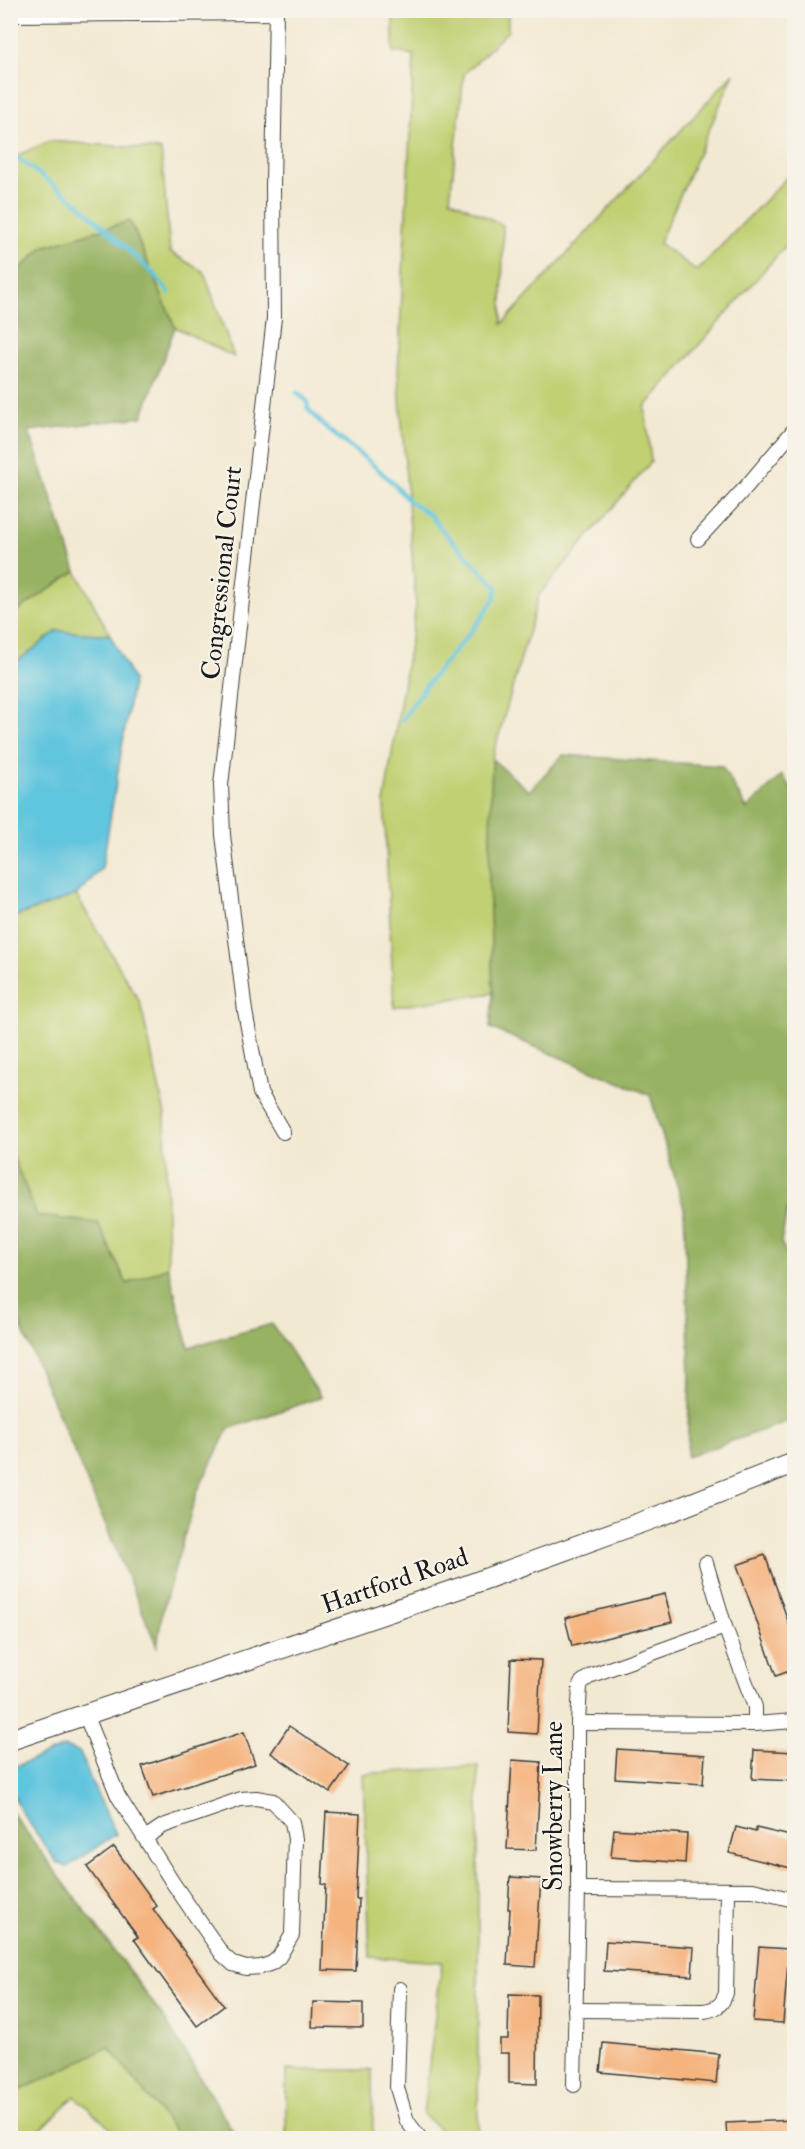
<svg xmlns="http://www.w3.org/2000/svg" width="805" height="2149" font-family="'IM FELL Double Pica',serif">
  <rect width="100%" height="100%" fill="#f7f3e8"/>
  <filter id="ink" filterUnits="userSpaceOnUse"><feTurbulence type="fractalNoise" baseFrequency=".0167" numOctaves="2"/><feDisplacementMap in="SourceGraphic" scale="12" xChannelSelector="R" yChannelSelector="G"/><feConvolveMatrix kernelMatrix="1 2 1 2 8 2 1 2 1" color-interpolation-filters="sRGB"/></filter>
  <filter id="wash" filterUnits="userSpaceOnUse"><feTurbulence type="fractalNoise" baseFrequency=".008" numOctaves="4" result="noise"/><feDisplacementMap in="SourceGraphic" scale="24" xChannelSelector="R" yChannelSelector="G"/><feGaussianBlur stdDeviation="1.35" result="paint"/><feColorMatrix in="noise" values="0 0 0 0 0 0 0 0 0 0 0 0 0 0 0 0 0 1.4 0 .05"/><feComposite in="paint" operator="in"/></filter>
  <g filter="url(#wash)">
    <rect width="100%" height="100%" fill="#f2e9d2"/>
    <g fill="#c0d072" stroke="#6e7647" stroke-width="1.5">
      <polygon points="393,11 508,11 508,31 464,74 450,199 503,225 502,324 734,73 659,243 697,271 794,170 794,236 645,407 651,462 539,595 492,759 489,880 493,993 394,1007 384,803 416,606 398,373 414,55 393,52"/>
      <polygon points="50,141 161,150 170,252 204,272 234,357 175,327 130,221 43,247 11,278 11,158"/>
      <polygon points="76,571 110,635 57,631 11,666 11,615"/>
      <polygon points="76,895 140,1002 165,1114 168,1267 127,1284 98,1223 37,1216 11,1152 10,918"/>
      <polygon points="478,1766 478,2138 448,2138 423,2114 442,1962 370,1957 363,1774"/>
      <polygon points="109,2046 180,2138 121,2138 75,2096 32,2138 11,2138 11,2095"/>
      <polygon points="286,2070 372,2070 373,2138 286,2138"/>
    </g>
    <g fill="#98b264" stroke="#5a6740" stroke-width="1.5">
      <polygon points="130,221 175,327 142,417 29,431 76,571 11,615 11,278 43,247"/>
      <polygon points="563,755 722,766 747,809 782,775 794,792 794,1179 781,1242 794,1268 794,1419 687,1457 690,1378 684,1208 650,1095 490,1028 493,993 489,880 492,759 529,791"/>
      <polygon points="11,1152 37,1216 98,1223 127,1284 168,1267 189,1347 272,1324 321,1397 228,1429 197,1492 163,1609 157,1646 11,1303"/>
      <polygon points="10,1810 164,2018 237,2138 180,2138 109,2047 11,2095"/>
    </g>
    <g fill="#60c5de" stroke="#3e707d" stroke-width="1.5">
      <polygon points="57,631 110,635 133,680 102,868 76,895 11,918 11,666"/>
      <polygon points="64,1747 80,1752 92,1783 116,1834 67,1867 57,1863 21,1811 11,1790 11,1768"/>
    </g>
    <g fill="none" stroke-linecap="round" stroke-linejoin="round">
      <g stroke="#60c5de" stroke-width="4.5">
        <polyline points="10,152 79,204 156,276 169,293"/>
        <polyline points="297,393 307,401 308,409 326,428 371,463 393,483 408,500 430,515 444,532 497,587 495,598 478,623 427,684 402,720"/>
      </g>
    </g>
    <g id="blocks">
      <g fill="#f5b37e">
        <polygon points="765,1555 795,1641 795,1669 776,1676 737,1565"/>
        <polygon points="665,1594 672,1622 572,1646 565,1618"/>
        <polygon points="511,1659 541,1660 537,1734 508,1732"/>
        <polygon points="289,1726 349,1766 330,1793 271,1753"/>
        <polygon points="244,1732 255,1764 153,1797 142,1766"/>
        <polygon points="617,1749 705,1755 703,1784 615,1778"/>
        <polygon points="754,1750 795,1752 795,1781 752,1779"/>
        <polygon points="512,1760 541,1762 536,1850 507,1849"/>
        <polygon points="326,1812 360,1814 356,1899 359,1899 356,1971 322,1970 326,1885 322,1884"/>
        <polygon points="736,1827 756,1832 756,1828 795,1837 795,1869 729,1853"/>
        <polygon points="614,1829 687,1834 685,1863 611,1857"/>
        <polygon points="114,1847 157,1906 153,1909 224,2006 197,2026 134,1939 138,1937 87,1867"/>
        <polygon points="510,1877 541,1879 535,1967 507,1965 510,1909 508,1909"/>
        <polygon points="606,1941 694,1947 692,1976 604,1971"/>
        <polygon points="759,1947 789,1949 783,2023 753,2021"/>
        <polygon points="509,1994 538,1995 537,2084 509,2083 509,2053 500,2053 500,2039 508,2039"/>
        <polygon points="313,2002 363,2003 363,2028 312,2027"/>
        <polygon points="603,2043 719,2054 716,2083 600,2072"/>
        <polygon points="795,2120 795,2139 727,2139 726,2123"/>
      </g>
    </g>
  </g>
  <g filter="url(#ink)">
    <use href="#blocks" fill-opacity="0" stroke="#3c3b37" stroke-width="1.5"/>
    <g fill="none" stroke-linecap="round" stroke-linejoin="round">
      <defs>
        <g id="street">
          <polyline points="276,10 273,186 274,318 221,785 223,835 245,1011 260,1093 283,1132"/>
          <polyline points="10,15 276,13"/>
          <polyline points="698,539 746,487 794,430"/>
          <polyline points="706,1563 725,1627 755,1707 755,1724"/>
          <polyline points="85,1714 118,1796 173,1883 222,1954 233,1964 246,1968 261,1967 272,1963 279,1957 292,1935 295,1839 292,1822 273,1801 256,1798 241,1799 163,1826 145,1838"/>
          <polyline points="578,1723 755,1724 794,1721"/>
          <polyline points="578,1889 753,1890 794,1900"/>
          <polyline points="400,1989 397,2088 407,2121 420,2138"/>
          <path d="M575,2010L704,2011C717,2009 722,2005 726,1993L728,1892"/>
          <polyline points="574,2085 578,1889 578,1723 580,1686 582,1682 592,1675 725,1627"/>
        </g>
        <polyline id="secondary" points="10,1740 463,1587 659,1516 794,1463"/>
      </defs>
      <use href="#street" stroke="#3c3b37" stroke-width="16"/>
      <use href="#secondary" stroke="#3c3b37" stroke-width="22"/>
      <use href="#street" stroke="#fff" stroke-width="14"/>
      <use href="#secondary" stroke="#fff" stroke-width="20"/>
    </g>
  </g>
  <g text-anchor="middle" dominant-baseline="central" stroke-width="4.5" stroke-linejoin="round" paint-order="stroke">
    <g font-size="26" fill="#1c1c1c" stroke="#f7f3e8">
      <text transform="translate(222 573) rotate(-84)">Congressional Court</text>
      <text transform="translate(395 1581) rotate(-19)">Hartford Road</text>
      <text transform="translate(554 1806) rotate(-90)">Snowberry Lane</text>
    </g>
  </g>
  <rect width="805" height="2149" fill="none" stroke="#f7f3e8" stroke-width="36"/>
</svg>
